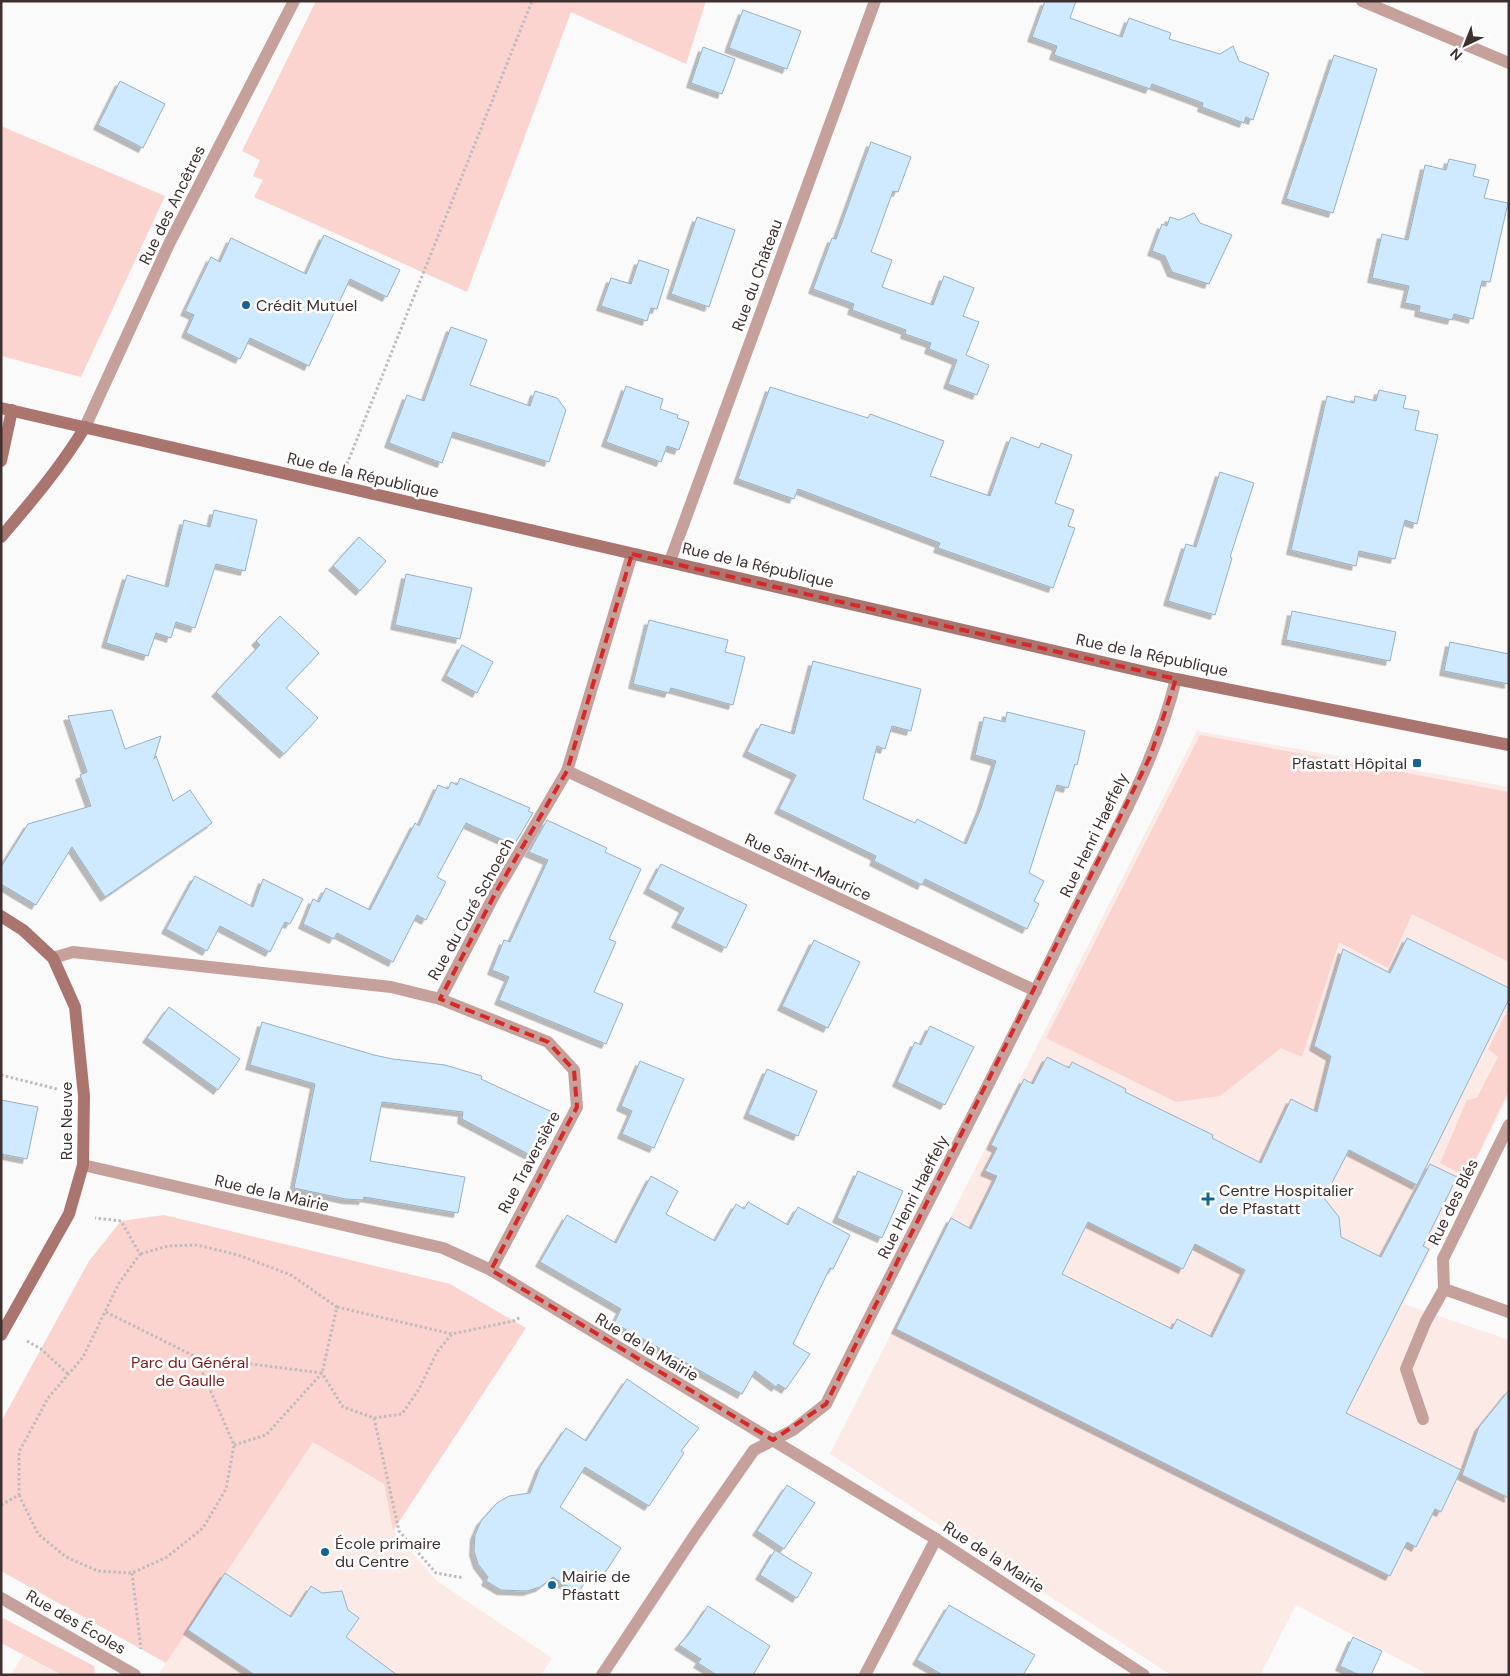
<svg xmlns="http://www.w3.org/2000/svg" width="1510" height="1676" font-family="'DM Sans',sans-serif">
  <defs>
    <filter id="shadow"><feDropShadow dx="-4.5" dy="4.5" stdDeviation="0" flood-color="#0004"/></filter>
  </defs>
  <rect width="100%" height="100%" fill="#fafafa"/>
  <g fill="#fceae7">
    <polygon points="1197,731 1509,787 1509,1094 1404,1304 1509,1340 1509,1675 1429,1675 1296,1605 1260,1675 1171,1675 830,1454"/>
    <polygon points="313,1442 384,1484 393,1531 437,1581 552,1658 541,1675 158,1675"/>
    <polygon points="23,1655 61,1675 11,1675"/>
  </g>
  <g fill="#fbd3cf">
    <polygon points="316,1 706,1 686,64 571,12 467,292 254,197 263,180 253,176 260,160 242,151"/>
    <polygon points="1,126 165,196 81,377 1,356"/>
    <polygon points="1200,735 1509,792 1509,962 1412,914 1388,968 1339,942 1302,1057 1281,1048 1220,1096 1176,1102 1046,1038"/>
    <polygon points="1509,1007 1509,1090 1467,1177 1440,1163 1467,1100 1477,1098 1498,1057 1488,1049"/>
    <polygon points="164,1215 450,1284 526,1328 393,1531 384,1484 313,1442 166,1663 1,1571 1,1422 89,1261 121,1221"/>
    <polygon points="1,1617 94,1666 95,1675 62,1675 1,1643"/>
  </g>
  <g fill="#cfe9ff" stroke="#98b0c4" fill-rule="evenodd" filter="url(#shadow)">
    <polygon points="1045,1 1076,1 1070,18 1122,37 1129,18 1171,33 1169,39 1220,54 1233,46 1239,61 1269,73 1253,120 1246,117 1244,123 1202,107 1203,103 1152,84 1150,89 1054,55 1057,46 1032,37"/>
    <polygon points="743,10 801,31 787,69 729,48"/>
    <polygon points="703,47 735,59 722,94 691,83"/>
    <polygon points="1334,55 1377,69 1333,213 1286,199"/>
    <polygon points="120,81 165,104 143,148 98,125"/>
    <polygon points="871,142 911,157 898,192 893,191 871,252 892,260 882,287 933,305 944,276 974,288 963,316 979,322 966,355 989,365 977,395 948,384 957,360 929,349 931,343 905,334 906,330 852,310 854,304 813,289 832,238 836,239"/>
    <polygon points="1449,159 1476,165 1473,176 1489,180 1484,198 1508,203 1490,282 1482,281 1473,319 1454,314 1452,320 1419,312 1420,306 1405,303 1409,286 1372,278 1382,234 1408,240 1425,165 1446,170"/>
    <polygon points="1194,213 1200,223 1232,235 1209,284 1172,272 1165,256 1152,251 1162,224 1167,226 1170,217 1179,220"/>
    <polygon points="697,217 735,230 709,307 671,294"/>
    <polygon points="324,235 400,270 387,297 350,279 309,366 250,338 240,359 186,333 194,315 185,311 211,257 220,262 231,238 306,274"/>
    <polygon points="639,260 669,270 657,309 651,308 647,321 601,306 611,278 631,284"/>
    <polygon points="451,327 487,340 470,385 530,406 535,391 557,398 566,410 549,462 453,432 442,463 389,443 407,395 424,401"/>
    <polygon points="626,386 663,399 660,409 678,415 677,418 689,422 679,450 667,446 661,462 606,442"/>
    <polygon points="770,387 868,418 870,414 944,441 930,476 990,496 1011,437 1039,448 1041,443 1072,455 1055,503 1074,510 1068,526 1075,528 1053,588 938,548 940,543 798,489 794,499 738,479"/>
    <polygon points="1379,390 1406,396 1403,408 1419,411 1415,430 1438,435 1417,524 1405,520 1395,559 1359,551 1356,566 1291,550 1327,396 1354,403 1355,396 1376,401"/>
    <polygon points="1220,472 1254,483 1230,557 1232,558 1215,615 1168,601 1186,544 1196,547"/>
    <polygon points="214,510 257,520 245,571 216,564 195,628 176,622 171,638 156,633 148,656 106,643 127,575 168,587 184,520 210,527"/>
    <polygon points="359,537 386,561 360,591 333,566"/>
    <polygon points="406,574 472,588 460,639 395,625"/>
    <polygon points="1292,611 1396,632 1390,661 1286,640"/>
    <polygon points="280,616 319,653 286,688 318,718 284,754 216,692 260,645 256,641"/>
    <polygon points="649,620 728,640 725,652 745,657 733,705 671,688 669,693 633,684"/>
    <polygon points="1450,642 1509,654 1509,684 1444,671"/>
    <polygon points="462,645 493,662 477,693 446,676"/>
    <polygon points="813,661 921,689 911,731 892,726 885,749 877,746 863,799 915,823 917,819 966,844 981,808 996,761 975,755 984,717 1005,722 1007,712 1085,731 1077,765 1075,764 1068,788 1057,785 1029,873 1044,881 1034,901 1039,904 1027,929 925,879 922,885 874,861 876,856 779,809 796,775 747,752 761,724 794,734"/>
    <polygon points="112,710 125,749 161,736 154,759 156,756 173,801 190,790 212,823 105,897 72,847 36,905 1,884 1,867 28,824 91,806 80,775 87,772 68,716"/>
    <polygon points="460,778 530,808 528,811 533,813 514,845 466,823 437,877 446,882 426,920 417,915 393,962 337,933 334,939 303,924 313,899 319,902 326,888 370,910 415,823 419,826 438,785 448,789 451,782 457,785"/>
    <polygon points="547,820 607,848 605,852 641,869 609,939 616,942 594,992 623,1004 606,1044 499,1000 509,977 492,970 504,940 510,942 548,860 529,852"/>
    <polygon points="661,864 747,905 726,948 676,923 684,908 648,889"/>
    <polygon points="195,876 253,907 263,879 303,899 290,924 285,922 270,952 220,926 207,951 166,929"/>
    <path d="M1407,938L1509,988V999L1417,1185L1349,1150L1324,1198L1339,1217L1341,1237L1381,1257L1430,1164L1457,1177L1423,1246L1429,1249L1346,1413L1461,1470L1441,1512L1435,1509L1416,1547L1407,1542L1390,1576L896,1329L951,1218L971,1229L997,1176L985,1171L997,1148L991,1145L1024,1079L1033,1084L1047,1057L1069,1068L1072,1062L1126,1089L1125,1092L1213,1135L1212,1138L1261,1163L1291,1099L1317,1112L1331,1056L1314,1046L1343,949L1390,973ZM1088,1222L1183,1269L1195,1244L1245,1270L1212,1337L1177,1319L1172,1329L1062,1274Z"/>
    <polygon points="814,940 860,962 828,1028 782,1006"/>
    <polygon points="169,1007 240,1059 218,1090 147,1038"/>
    <polygon points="262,1022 374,1055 393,1059 445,1065 482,1076 481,1079 552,1112 530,1155 462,1119 463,1112 382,1102 370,1161 465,1177 458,1213 364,1197 363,1200 346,1199 294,1188 315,1084 250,1065"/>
    <polygon points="930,1026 974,1047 945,1105 897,1082 915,1042 921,1045"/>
    <polygon points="640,1061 684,1079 654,1148 622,1134 632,1111 621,1106"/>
    <polygon points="767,1069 817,1091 798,1136 748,1114"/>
    <polygon points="1,1100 38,1107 27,1159 1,1154"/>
    <polygon points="858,1171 903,1191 882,1238 837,1218"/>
    <polygon points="651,1176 678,1191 666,1214 715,1241 736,1204 744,1209 748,1202 788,1225 798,1207 850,1235 833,1269 830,1268 793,1344 810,1354 786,1389 778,1384 776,1387 755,1371 742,1394 614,1323 621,1309 540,1262 567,1215 616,1243"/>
    <polygon points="627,1379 699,1428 681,1451 684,1453 649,1506 585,1467 560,1507 621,1548 603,1576 593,1570 578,1593 553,1577 540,1587 527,1591 501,1590 486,1581 488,1577 478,1564 474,1551 475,1535 481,1521 497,1503 509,1496 530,1493 540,1467 566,1428 586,1441"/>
    <polygon points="1509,1390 1509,1498 1462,1475 1479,1427"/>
    <polygon points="787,1485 815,1503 784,1549 757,1531"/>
    <polygon points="775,1550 812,1573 797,1598 760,1575"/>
    <polygon points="225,1573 291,1617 311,1586 322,1593 342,1591 348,1610 359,1618 346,1637 397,1675 255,1675 188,1630"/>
    <polygon points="949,1605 1035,1655 1023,1675 943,1675 917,1660"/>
    <polygon points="708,1606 770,1646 753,1675 717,1675 698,1663 701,1659 679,1645 689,1634"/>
    <polygon points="1353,1637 1382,1651 1371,1675 1359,1675 1340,1666"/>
  </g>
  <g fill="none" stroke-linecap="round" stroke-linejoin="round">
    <g stroke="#c1bcbc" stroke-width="3" stroke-dasharray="2.5 2.5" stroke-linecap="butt">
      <polyline points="347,464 532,1"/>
      <polyline points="1,1075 57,1089"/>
      <polyline points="337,1307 452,1334"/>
      <polyline points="106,1312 196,1357 322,1373 337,1307 291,1275 238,1255 197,1245 168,1246 140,1254"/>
      <polyline points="27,1341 41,1349 68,1374"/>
      <polyline points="374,1418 399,1531 436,1573 464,1578"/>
      <polyline points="234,1445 266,1435 322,1373 343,1407 374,1418 402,1414 419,1389 437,1352 452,1334 513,1321 521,1317"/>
      <polyline points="19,1495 38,1534 66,1557 98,1571 132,1573 167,1557 203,1528 226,1489 234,1445 196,1357"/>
      <polyline points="1,1505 19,1495 19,1452 48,1398 83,1357 119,1283 140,1254 121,1221 95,1218"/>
      <polyline points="132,1573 141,1649"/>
    </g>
    <polyline stroke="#c6a19c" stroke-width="12" points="1423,1419 1406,1369 1426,1321 1444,1289"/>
    <polyline stroke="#c6a19c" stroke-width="12" points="1,1598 135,1675"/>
    <g stroke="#c6a19c" stroke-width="12">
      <polyline points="1362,1 1509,63"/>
      <polyline points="85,427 169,244 294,1"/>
      <polyline points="670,561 875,1"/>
      <polyline points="567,771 1036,991"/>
      <polyline points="53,958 73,952 391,987 440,999 548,1042 574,1070 577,1107 491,1270"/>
      <polyline points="440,999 496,892 567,771 632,554"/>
      <polyline points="1509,1125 1443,1259 1444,1289 1509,1312"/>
      <polyline points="83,1165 443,1248 491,1270 936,1539 1144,1675"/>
      <path d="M602,1675L696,1533L754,1450L793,1430L826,1404C905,1245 989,1087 1067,927C1107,846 1155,766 1176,679"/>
      <polyline points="865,1675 936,1539"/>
    </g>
    <g stroke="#aa756f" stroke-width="12">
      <polyline points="1,408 1176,679 1509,745"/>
      <polyline points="1,461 12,410"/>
      <path d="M1,537C31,502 61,467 85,427"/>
      <polyline points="1,916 23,930 53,958 75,1007 84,1096 83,1165 69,1214 1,1335"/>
    </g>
  </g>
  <path fill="none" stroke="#d62828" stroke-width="4" stroke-dasharray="10 6" stroke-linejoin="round" d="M632,554L1176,679L1150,757L826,1404L773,1440L491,1270L577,1107L574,1070L548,1042L440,999L496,892L567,771Z"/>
  <g fill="#156295" stroke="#fff" stroke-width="2">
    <circle cx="246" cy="305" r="5"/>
    <rect x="1412" y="758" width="10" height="10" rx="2.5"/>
    <path d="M1205.5 1191.5h5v5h5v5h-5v5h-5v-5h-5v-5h5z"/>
    <circle cx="325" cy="1552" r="5"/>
    <circle cx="552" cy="1585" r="5"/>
  </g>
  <g text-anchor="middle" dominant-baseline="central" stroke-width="5" stroke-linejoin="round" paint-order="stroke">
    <g font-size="16" fill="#3e302f" stroke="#fff">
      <text transform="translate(172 205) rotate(-64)">Rue des Ancêtres</text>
      <text transform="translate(757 275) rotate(-70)">Rue du Château</text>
      <text transform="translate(363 475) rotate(13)">Rue de la République</text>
      <text transform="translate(758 565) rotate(13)">Rue de la République</text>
      <text transform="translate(1152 655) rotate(12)">Rue de la République</text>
      <text transform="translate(1094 835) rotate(-64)">Rue Henri Haeffely</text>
      <text transform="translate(808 867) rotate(25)">Rue Saint-Maurice</text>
      <text transform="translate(471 909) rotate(-61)">Rue du Curé Schoech</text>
      <text transform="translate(66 1121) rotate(-90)">Rue Neuve</text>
      <text transform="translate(529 1162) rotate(-62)">Rue Traversière</text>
      <text transform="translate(272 1193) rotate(13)">Rue de la Mairie</text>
      <text transform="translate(913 1197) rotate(-63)">Rue Henri Haeffely</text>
      <text transform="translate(1453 1202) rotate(-64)">Rue des Blés</text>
      <text transform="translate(647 1347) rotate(31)">Rue de la Mairie</text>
      <text transform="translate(994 1557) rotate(33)">Rue de la Mairie</text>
      <text transform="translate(76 1622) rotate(30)">Rue des Écoles</text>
    </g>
    <g font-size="16" fill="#3e302f" stroke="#fff" text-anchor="start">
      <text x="256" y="305">Crédit Mutuel</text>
      <text x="1407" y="763" text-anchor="end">Pfastatt Hôpital</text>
      <text x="1219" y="1190">Centre Hospitalier<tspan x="1219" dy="18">de Pfastatt</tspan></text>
      <text x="335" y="1543">École primaire<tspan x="335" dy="18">du Centre</tspan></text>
      <text x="562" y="1576">Mairie de<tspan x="562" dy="18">Pfastatt</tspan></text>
    </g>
    <g font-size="16" fill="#7c1c1c" stroke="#fff">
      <text x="190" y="1362">Parc du Général<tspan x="190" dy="18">de Gaulle</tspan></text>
    </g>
  </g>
  <rect width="1510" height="1676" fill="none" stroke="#3e302f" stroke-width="5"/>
  <g transform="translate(1465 45) rotate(223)" stroke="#ffffff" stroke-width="4" paint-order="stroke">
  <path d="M0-4L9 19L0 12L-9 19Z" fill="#3e302f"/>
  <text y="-8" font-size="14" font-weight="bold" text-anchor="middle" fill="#3e302f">N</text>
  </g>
</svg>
